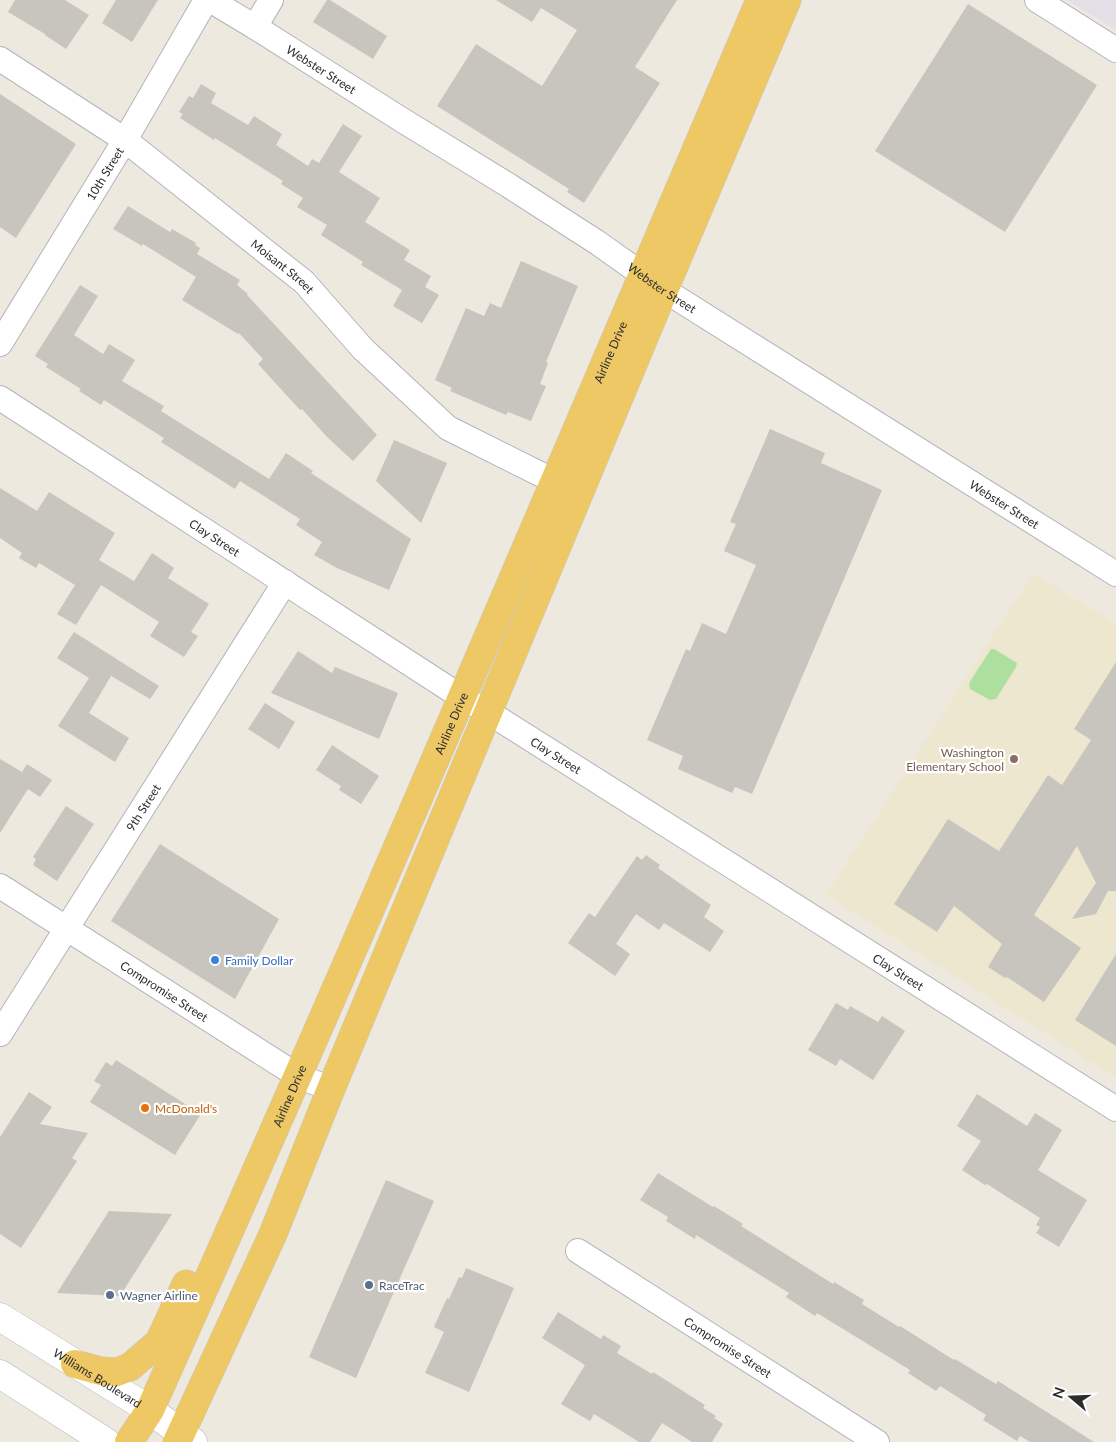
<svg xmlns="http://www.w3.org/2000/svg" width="1116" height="1442" font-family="Lato,sans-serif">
  <rect width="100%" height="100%" fill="#ede9df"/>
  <polygon fill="#e2dfe6" points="1067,0 1116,0 1116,30"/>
  <polygon fill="#ede7d0" points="1033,573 1116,624 1116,1078 826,895"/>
  <polygon fill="#addf9f" points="991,649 994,649 1017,663 1016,667 996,699 990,700 970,689 969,683"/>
  <g fill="#c8c5be">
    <polygon points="15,0 65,0 89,15 66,49 45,35 45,34 8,12"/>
    <polygon points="116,0 158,0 132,42 102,23"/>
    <polygon points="327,0 330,0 387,36 373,59 313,22"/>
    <polygon points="496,0 677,0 635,67 660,83 584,203 567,192 569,189 437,106 476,44 542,86 577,30 541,8 532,22"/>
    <polygon points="968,4 1097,85 1005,232 875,151"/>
    <polygon points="201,84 216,93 211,103 248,125 254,116 282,134 276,145 308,166 312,159 319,163 343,124 362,136 339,172 380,198 365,222 410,250 404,260 431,276 425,287 439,295 422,323 393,306 402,290 361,265 363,262 321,235 327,225 297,207 303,198 281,184 283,181 215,138 214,140 180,118 183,114 179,112 189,96 193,98"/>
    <polygon points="0,94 76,144 16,238 0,227"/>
    <polygon points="128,206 170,232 172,229 196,243 195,245 200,248 197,254 240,280 237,285 248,294 247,295 377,435 353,461 327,437 302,409 300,410 258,364 263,359 239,333 238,334 182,300 196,277 143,244 142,246 113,229"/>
    <polygon points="521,261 578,286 546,362 548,363 540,384 546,386 531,421 508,412 506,415 450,391 452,388 435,380 466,308 484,316 490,303 501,308"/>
    <polygon points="80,285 98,296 74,335 103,354 109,344 135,360 122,381 164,406 161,411 269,479 286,453 313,471 311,473 411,539 389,590 337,568 314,555 322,542 296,525 300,519 240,481 235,489 161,442 164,438 104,400 101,405 79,391 81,389 46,367 48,364 35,356"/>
    <polygon points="770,429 825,453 821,463 882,490 752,794 735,787 732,793 678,769 683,756 647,740 686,649 690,651 702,623 726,634 756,565 724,551 736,524 730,522"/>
    <polygon points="394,440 447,463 421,523 376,481"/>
    <polygon points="0,488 37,511 49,492 115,533 99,560 134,581 152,553 174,568 168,578 209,604 191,632 198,636 184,657 150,636 159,622 101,585 76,625 57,614 75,585 39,563 36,568 19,558 22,553 0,538"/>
    <polygon points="74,632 159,686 150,699 111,676 89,713 129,738 115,762 58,726 89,678 57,658"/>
    <polygon points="298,651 332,673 335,667 398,693 379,739 271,693"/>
    <polygon points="1116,662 1116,891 1108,891 1096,914 1072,919 1096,883 1077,846 1034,915 1081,948 1044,1002 1007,977 1005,978 988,967 1002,944 954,906 937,932 894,904 948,819 999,851 1048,775 1062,785 1091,740 1074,729"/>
    <polygon points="265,703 295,722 279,749 248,729"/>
    <polygon points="332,745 379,776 361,804 339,790 341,786 316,770"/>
    <polygon points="0,759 22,772 27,764 52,780 40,797 28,789 0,833"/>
    <polygon points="66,806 94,824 57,881 33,865 36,859 33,857"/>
    <polygon points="160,844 279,919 235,999 111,921"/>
    <polygon points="646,855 660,865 658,868 711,905 704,917 724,931 710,952 664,923 659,930 636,914 616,944 630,954 615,976 568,943 589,913 595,917 637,856 642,860"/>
    <polygon points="1116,954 1116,1046 1075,1020"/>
    <polygon points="836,1003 848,1010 850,1006 878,1022 882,1016 905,1031 873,1080 840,1059 836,1066 808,1050"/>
    <polygon points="116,1060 201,1114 175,1155 90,1102 101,1085 94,1081 106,1062 112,1066"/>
    <polygon points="29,1092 52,1107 40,1124 88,1133 72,1158 77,1161 21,1248 0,1234 0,1137"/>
    <polygon points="977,1094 1027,1126 1035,1113 1062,1130 1038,1170 1087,1200 1059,1247 1036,1233 1040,1227 1036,1225 1040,1218 987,1184 985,1185 962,1170 981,1141 957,1126"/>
    <polygon points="658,1173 713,1207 714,1206 743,1224 741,1226 833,1284 834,1282 864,1300 862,1304 899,1327 900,1326 954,1360 955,1359 996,1384 998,1381 1094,1442 1030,1442 1020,1436 1017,1441 983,1420 986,1415 940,1386 936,1391 908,1373 910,1370 817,1313 815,1316 786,1297 789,1293 696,1235 695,1239 666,1221 668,1217 640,1200"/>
    <polygon points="386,1180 434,1201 356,1378 309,1357"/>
    <polygon points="109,1211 172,1214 120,1296 57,1293"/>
    <polygon points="466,1268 514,1288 469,1392 425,1373 444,1332 434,1327 447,1298 449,1299 459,1277 462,1278"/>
    <polygon points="558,1312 601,1339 603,1335 621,1346 617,1353 652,1374 653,1372 705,1405 703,1408 716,1416 714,1418 723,1424 712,1442 692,1442 662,1423 650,1442 639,1442 594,1414 590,1421 561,1404 585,1365 542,1338"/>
  </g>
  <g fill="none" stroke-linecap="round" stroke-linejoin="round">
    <defs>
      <g id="minor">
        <path id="s1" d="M210,0L255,27L402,120L508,185L598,243L664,290L1116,574"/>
        <polyline points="1037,0 1116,50"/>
        <polyline points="255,27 271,0"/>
        <path id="s2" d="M0,59L125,140L304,282L363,349L448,428L554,481"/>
        <path id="s3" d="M0,344L125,140L206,0"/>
        <path id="s4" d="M0,398L463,698L488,712L1116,1109"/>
        <path id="s5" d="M0,886L298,1076L331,1089"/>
        <path id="s6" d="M0,1034L285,582"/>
        <path id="s7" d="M578,1251L877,1442"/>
      </g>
      <g id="secondary">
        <path id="s8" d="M0,1317L150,1410L193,1442"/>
        <polyline points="0,1374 106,1442"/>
      </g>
      <g id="trunk">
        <polyline points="75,1364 101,1371 117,1372 130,1367 159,1342 186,1284"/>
        <path id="s9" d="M129,1442L150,1410C359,943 559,471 760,0"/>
        <polyline points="177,1442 273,1234 331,1089 664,290 787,0"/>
      </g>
    </defs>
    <use href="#minor" stroke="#b3b3be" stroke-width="26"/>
    <use href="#secondary" stroke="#b3b3be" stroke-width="29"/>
    <use href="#trunk" stroke="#c8c8c8" stroke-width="29"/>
    <use href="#minor" stroke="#fff" stroke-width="24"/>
    <use href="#secondary" stroke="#fff" stroke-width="28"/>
    <use href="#trunk" stroke="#eec865" stroke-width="28"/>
  </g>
  <circle fill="#8d6e63" stroke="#fff" stroke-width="2" cx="1014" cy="759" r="5"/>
  <circle fill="#3f7fe0" stroke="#fff" stroke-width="2" cx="215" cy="960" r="5"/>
  <circle fill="#e8710a" stroke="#fff" stroke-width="2" cx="145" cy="1108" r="5"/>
  <g fill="#5c6f8a" stroke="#fff" stroke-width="2">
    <circle cx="369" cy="1285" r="5"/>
    <circle cx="110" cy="1295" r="5"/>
  </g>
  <g text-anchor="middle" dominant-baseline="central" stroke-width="4.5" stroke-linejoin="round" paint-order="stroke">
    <g font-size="12" fill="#2c2c2c" stroke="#fff">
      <text stroke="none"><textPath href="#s1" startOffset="131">Webster Street</textPath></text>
      <text stroke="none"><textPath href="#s3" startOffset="200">10th Street</textPath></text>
      <text stroke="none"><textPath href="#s2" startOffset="351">Moisant Street</textPath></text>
      <text stroke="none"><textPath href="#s1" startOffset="536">Webster Street</textPath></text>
      <text stroke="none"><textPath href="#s9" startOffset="1192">Airline Drive</textPath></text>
      <text stroke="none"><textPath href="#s1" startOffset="941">Webster Street</textPath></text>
      <text stroke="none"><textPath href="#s4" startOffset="256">Clay Street</textPath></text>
      <text stroke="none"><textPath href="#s9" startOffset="788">Airline Drive</textPath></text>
      <text stroke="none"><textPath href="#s4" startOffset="661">Clay Street</textPath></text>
      <text stroke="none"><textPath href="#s6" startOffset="268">9th Street</textPath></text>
      <text stroke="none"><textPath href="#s4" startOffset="1066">Clay Street</textPath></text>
      <text stroke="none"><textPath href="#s5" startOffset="195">Compromise Street</textPath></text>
      <text stroke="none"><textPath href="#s9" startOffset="382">Airline Drive</textPath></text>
      <text stroke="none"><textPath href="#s7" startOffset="178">Compromise Street</textPath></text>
      <text stroke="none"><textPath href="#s8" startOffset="115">Williams Boulevard</textPath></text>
    </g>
    <g font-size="12" fill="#785e54" stroke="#fff" text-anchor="end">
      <text x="1004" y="752">Washington<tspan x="1004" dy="14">Elementary School</tspan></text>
    </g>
    <g font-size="12" fill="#366cbe" stroke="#fff" text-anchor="start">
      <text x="225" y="960">Family Dollar</text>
    </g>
    <g font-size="12" fill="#c56008" stroke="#fff" text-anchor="start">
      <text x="155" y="1108">McDonald's</text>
    </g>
    <g font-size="12" fill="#4e5e75" stroke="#fff" text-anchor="start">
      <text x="379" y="1285">RaceTrac</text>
      <text x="120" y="1295">Wagner Airline</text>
    </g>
  </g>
  <g transform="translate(1071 1397) rotate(289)" stroke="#ffffff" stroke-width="4" paint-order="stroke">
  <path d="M0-4L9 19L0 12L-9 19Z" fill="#2c2c2c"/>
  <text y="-8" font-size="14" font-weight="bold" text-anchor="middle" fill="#2c2c2c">N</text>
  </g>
</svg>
